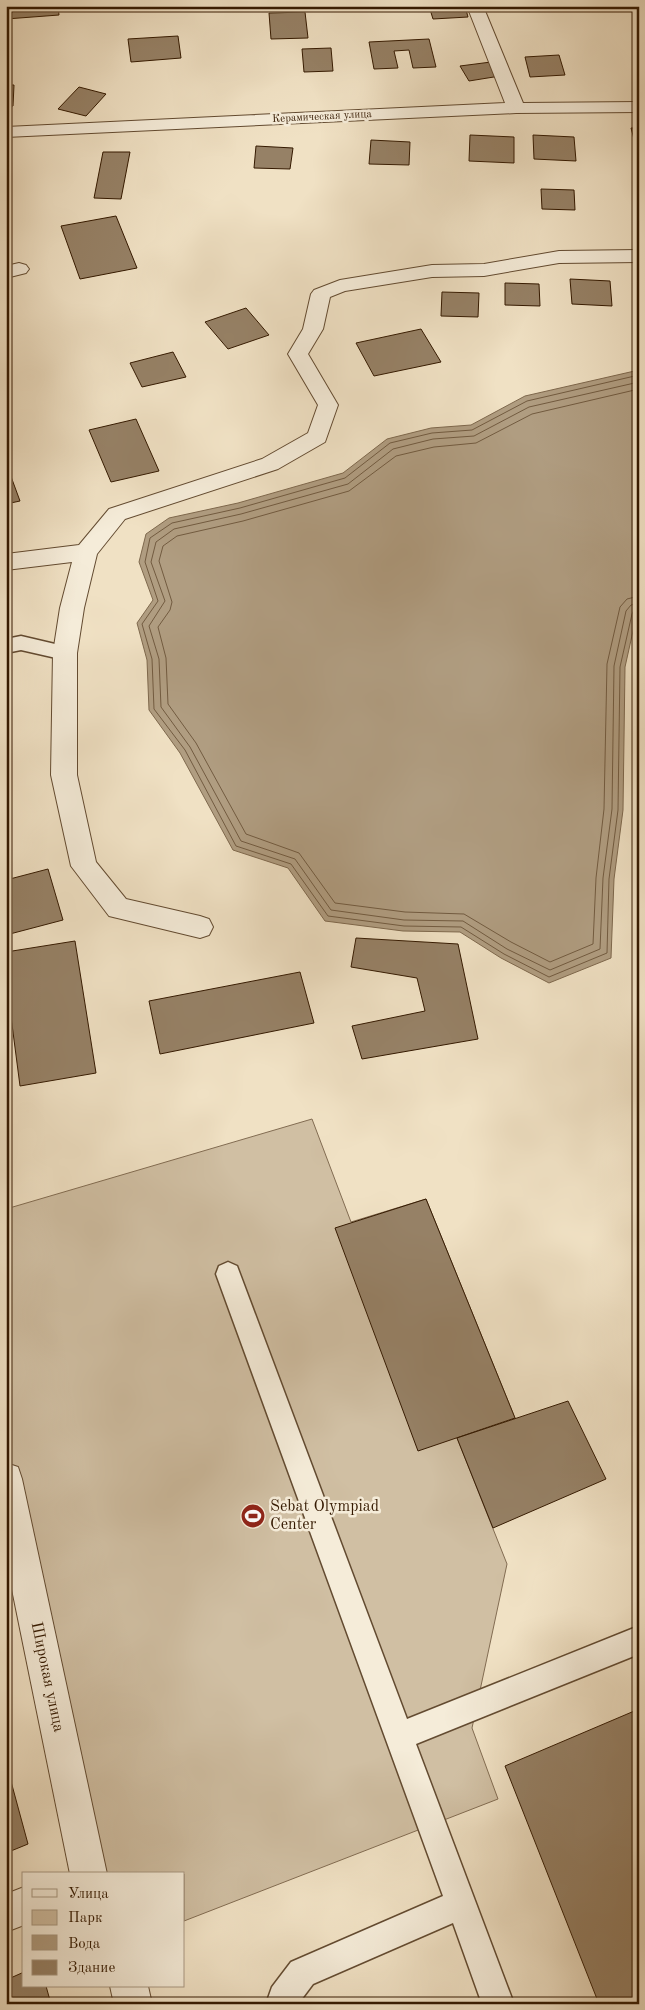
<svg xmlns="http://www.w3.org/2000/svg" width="645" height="2010" font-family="'Old Standard TT',serif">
  <rect width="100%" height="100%" fill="#f0e1c4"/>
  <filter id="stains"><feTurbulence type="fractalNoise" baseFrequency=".004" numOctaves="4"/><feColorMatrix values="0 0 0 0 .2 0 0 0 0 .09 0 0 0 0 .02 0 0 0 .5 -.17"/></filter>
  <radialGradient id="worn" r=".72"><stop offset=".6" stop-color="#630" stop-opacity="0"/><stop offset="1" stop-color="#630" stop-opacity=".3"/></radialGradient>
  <polygon fill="#d0bfa3" stroke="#826c52" points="312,1119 351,1222 426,1199 515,1418 457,1438 507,1564 472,1728 498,1799 184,1921 184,1874 103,1874 6,1468 6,1209"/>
  <polygon fill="#b09d81" stroke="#7e684d" points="639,370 639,604 625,667 623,810 614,879 611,958 549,983 501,958 460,932 403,931 325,921 288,868 233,850 180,753 149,710 147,660 137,623 153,600 139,562 146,534 169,518 238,503 343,473 387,439 431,428 471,425 525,396"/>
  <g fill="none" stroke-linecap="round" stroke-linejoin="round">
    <g stroke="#725b40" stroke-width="1">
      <polyline points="639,375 527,401 472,430 432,433 390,443 345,478 240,508 172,523 150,538 145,562 158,601 142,624 152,659 154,709 185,750 236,846 291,864 328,916 404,926 461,927 504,954 549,977 607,953 609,879 618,810 620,667 632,614 634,610 639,610"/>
      <polyline points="639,382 529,407 474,436 433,439 393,449 348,484 241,514 174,529 156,542 151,562 165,601 149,626 159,659 161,707 190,747 241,841 295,859 331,910 404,920 463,921 507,949 550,970 600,949 603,878 612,809 614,666 626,611 631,605 639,603"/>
      <polyline points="639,389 532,414 476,443 434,447 396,456 349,491 243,521 177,536 163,546 159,561 172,602 170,610 158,627 166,658 168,704 196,743 246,834 299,853 335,903 405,912 464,914 511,942 550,962 593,944 596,878 604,809 607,664 620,607 627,599 639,596"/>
    </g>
  </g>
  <g fill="#968166" stroke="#341900">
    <polygon points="6,6 58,6 59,15 6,19"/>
    <polygon points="429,6 465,6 468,17 433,19"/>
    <polygon points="305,12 308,38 271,39 269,13"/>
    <polygon points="178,36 181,58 131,62 128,39"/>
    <polygon points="429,39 436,67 413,68 409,50 394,51 398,68 374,69 369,42"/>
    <polygon points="331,48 333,71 304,72 302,49"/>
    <polygon points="559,55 565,75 530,77 525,57"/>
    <polygon points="491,62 500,76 469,81 460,66"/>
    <polygon points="6,85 14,85 13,106 6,107"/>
    <polygon points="79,87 106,94 86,116 58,109"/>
    <polygon points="631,128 639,128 639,154 638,154"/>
    <polygon points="470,135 514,137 514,163 469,161"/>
    <polygon points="533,135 574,137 576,161 534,159"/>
    <polygon points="371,140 410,142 409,165 369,164"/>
    <polygon points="256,146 293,148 290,169 254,168"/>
    <polygon points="103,152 130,152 121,199 94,198"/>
    <polygon points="541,189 574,190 575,210 542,209"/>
    <polygon points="116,216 137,268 80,279 61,226"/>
    <polygon points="570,279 610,281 612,306 572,304"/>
    <polygon points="505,283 539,284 540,306 505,305"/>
    <polygon points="442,292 479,293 478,317 441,316"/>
    <polygon points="246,308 269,335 228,349 205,322"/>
    <polygon points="421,329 441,362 374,376 356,343"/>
    <polygon points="173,352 186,377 142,387 130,363"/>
    <polygon points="136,419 159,471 111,482 89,430"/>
    <polygon points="6,463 20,501 6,504"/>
    <polygon points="48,869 63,920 6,935 6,880"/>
    <polygon points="356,938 458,944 478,1039 362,1059 352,1026 425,1011 417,978 351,967"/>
    <polygon points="75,941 96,1073 20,1086 6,978 6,952"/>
    <polygon points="300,972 314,1023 160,1054 149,1001"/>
    <polygon points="426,1199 515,1418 418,1451 335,1228"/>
    <polygon points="568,1401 606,1479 493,1528 457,1438"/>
    <polygon points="639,1709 639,2004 599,2004 505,1766"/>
    <polygon points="6,1763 28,1844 6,1853"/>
    <polygon points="24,1972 24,1986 46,1986 51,2004 6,2004 6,1980"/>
  </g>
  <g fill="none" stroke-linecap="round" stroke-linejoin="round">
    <defs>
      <g id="lane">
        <polygon points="21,636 72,648 75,653 72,658 65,660 21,650 6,653 6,639"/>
        <polygon points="228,1262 237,1266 240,1274 407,1719 639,1626 639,1654 416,1744 514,2004 482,2004 453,1923 313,1984 298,2004 266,2004 272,1987 291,1962 443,1896 216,1274 219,1266"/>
      </g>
      <g id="street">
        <polygon points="467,6 483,6 523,103 639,102 639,112 516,113 6,137 6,127 505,103"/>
        <polygon points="639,250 639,262 559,263 484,276 432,277 345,291 330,297 323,329 308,354 338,405 325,442 278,469 125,519 97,554 84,608 77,653 77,775 96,862 126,899 200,916 209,919 213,927 209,935 200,938 109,916 71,866 51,775 53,653 60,608 72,562 6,570 6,554 79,545 109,509 262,459 308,433 318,405 288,354 303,329 311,294 314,290 340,280 432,265 484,264 559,251"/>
        <polygon points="19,263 26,265 29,269 26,273 6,278 6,266"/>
        <polygon points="6,1463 18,1467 22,1479 107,1874 70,1874 6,1560"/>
        <polygon points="24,1887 24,1925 6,1932 6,1894"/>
        <polygon points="110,1986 148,1986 152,2004 114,2004"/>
      </g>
    </defs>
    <use href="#lane" stroke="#634b31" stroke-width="3"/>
    <use href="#street" stroke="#634b31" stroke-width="2"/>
    <use href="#lane" fill="#f5ecd9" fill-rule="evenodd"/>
    <use href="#street" fill="#f5ecd9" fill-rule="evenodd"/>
  </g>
  <defs>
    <symbol id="stadium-disc" viewBox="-11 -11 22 22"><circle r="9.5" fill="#8f2418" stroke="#f5ecd9"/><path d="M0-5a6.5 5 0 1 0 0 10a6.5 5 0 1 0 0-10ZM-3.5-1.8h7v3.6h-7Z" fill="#fff"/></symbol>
  </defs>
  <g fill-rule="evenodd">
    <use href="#stadium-disc" x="239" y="1502" width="28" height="28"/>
  </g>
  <g text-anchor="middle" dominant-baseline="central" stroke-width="5" stroke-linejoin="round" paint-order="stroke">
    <g font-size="11" fill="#341900" stroke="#f5ecd9">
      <text transform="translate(322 117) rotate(-3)">Керамическая улица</text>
    </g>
    <g font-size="16" fill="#341900" stroke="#f5ecd9" text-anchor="start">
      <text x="270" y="1507">Sebat Olympiad<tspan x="270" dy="18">Center</tspan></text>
    </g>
    <g font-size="16" fill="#341900" stroke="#f5ecd9">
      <text transform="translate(47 1677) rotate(78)">Широкая улица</text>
    </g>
  </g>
  <rect width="645" height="2010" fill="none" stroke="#f0e1c4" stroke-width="25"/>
  <rect x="8" y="8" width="630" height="1995" fill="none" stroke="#341900" stroke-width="2.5"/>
  <rect x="12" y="12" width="620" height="1985" fill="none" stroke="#341900"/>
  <rect x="22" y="1872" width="162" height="115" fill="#f5ecd9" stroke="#a89882"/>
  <rect x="32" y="1889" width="25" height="8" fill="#f5ecd9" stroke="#a89882"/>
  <text x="68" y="1898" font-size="15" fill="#341900">Улица</text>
  <rect x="32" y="1910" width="25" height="15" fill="#d0bfa3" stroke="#a89882"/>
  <text x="68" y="1922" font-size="15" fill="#341900">Парк</text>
  <rect x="32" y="1935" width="25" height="15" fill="#b09d81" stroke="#a89882"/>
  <text x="68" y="1948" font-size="15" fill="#341900">Вода</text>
  <rect x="32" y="1960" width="25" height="15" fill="#968166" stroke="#a89882"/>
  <text x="68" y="1972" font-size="15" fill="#341900">Здание</text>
  <rect width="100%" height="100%" filter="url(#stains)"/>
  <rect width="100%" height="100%" fill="url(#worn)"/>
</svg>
